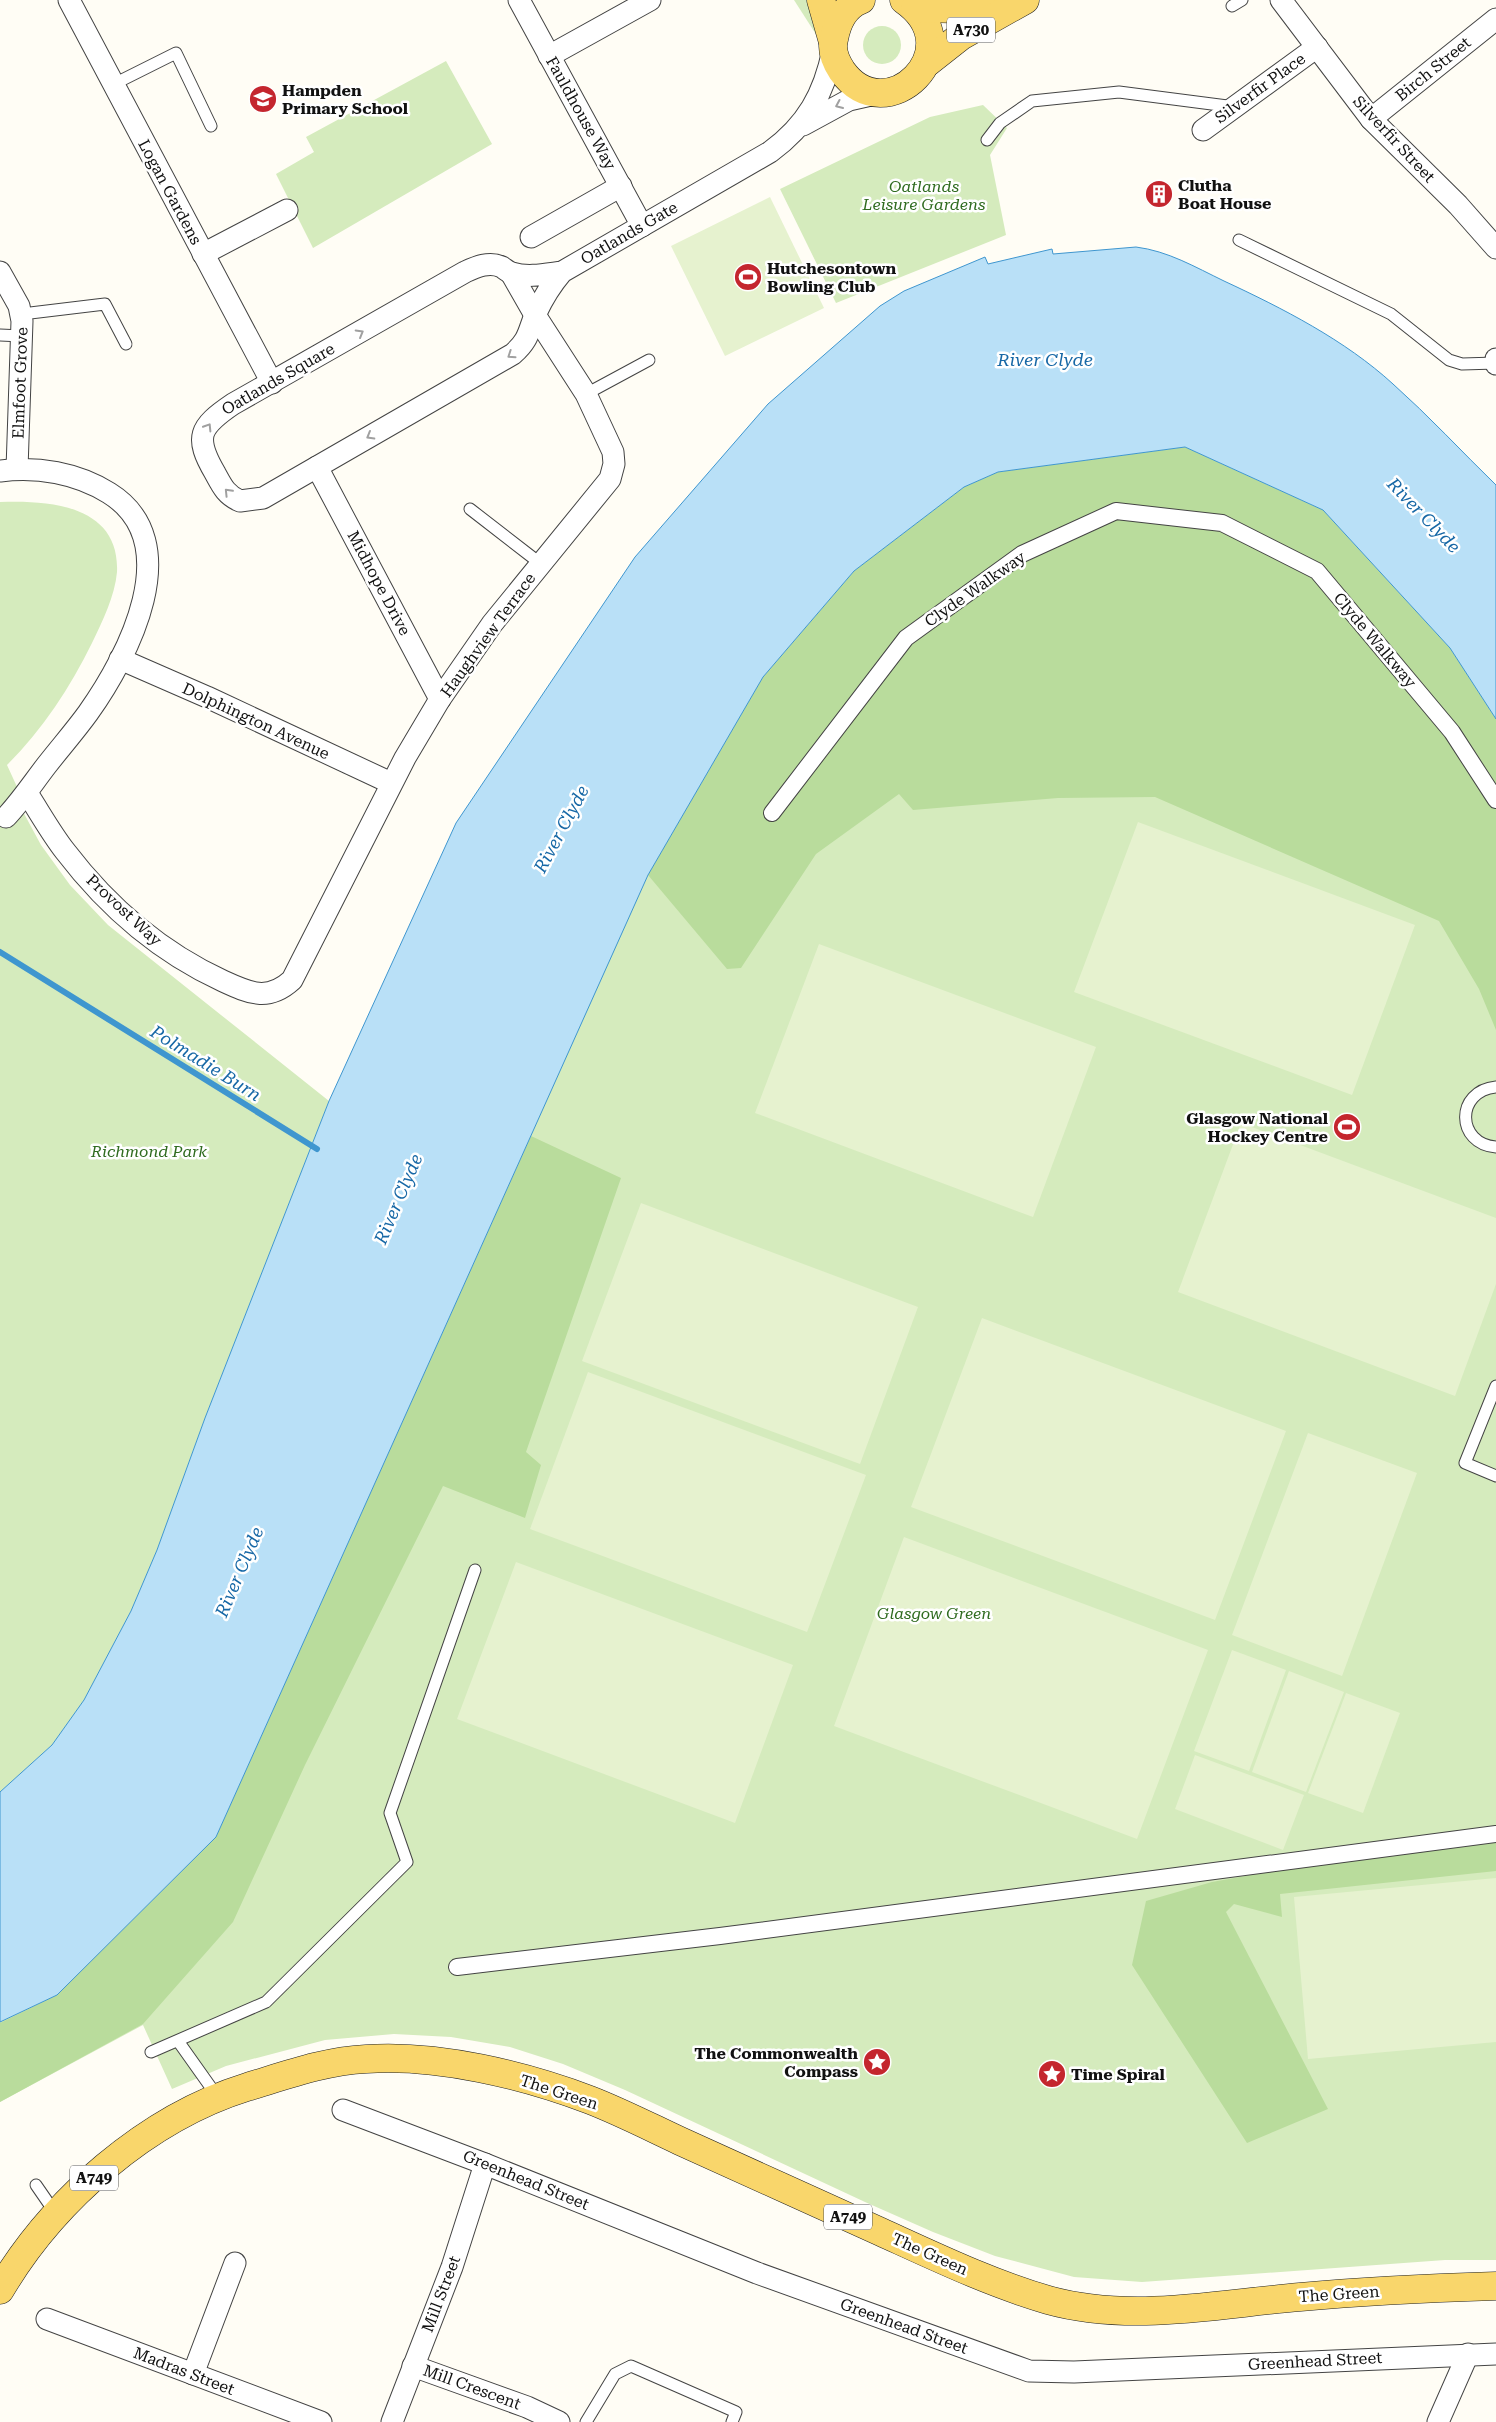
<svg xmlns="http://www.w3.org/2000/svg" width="1496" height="2422" font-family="'Roboto Serif',serif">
  <rect width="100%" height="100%" fill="#fffdf5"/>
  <g fill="#d5ebbd">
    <polygon points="794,0 811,0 819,39"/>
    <circle cx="882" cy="45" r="19"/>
    <polygon points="446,61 492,144 313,248 276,174 314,152 306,137"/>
    <polygon points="983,105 1007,128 990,155 1006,235 836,303 780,189 930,117"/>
    <path d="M0,502C49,500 120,505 117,572C115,596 102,622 92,643C70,688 42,730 7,765L18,789L21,808L41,845L70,885L108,925L329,1101L205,1418L157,1550L131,1611L84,1700L52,1745L0,1792Z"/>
    <polygon points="763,677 1496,724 1496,2260 1445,2260 1142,2282 1074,2277 995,2256 933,2232 865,2202 625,2090 563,2064 510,2047 451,2037 394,2034 325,2040 226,2066 172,2089 143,2025 0,2102 0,2022 57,1995 648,875"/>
  </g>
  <g fill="#b9dc9c">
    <polygon points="1185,447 1323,510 1450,648 1496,719 1496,1030 1479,989 1439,921 1155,797 1058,798 913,810 899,794 816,854 741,968 727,969 648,875 763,677 854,571 964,487 998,472"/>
    <polygon points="531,1136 621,1178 526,1452 541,1465 525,1518 443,1486 305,1765 233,1922 143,2024 0,2102 0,2023 57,1995 216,1837"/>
    <polygon points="1496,1831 1496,1871 1280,1894 1282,1917 1234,1904 1226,1912 1328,2109 1247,2143 1132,1965 1146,1901 1212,1882"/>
  </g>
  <g fill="#e6f2cf">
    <polygon points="770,197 824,308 725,356 671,246"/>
    <polygon points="1138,822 1415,925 1352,1095 1074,992"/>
    <polygon points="819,944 1096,1047 1033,1217 755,1113"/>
    <polygon points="1241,1123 1496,1218 1496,1284 1455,1396 1178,1292"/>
    <polygon points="641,1203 918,1307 860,1464 582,1361"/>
    <polygon points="982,1318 1286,1431 1215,1620 911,1507"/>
    <polygon points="588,1372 866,1475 807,1632 530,1529"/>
    <polygon points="1308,1433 1417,1473 1342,1676 1232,1635"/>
    <polygon points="904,1537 1208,1650 1137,1839 834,1726"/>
    <polygon points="516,1562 793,1665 735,1823 457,1719"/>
    <polygon points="1232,1650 1286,1670 1249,1771 1194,1751"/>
    <polygon points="1289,1671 1344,1692 1306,1792 1252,1772"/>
    <polygon points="1346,1693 1400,1713 1363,1813 1308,1793"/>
    <polygon points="1195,1755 1304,1795 1283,1850 1175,1809"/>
    <polygon points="1496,1878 1496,2042 1308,2059 1294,1897"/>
  </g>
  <path fill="#b9e0f7" stroke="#3f96cf" d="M1136,247C1168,251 1195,267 1224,281C1282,308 1345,340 1393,384C1429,416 1462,452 1496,485V719L1450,648L1323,510L1185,447L998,472L964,487L854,571L763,677L648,875L216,1837L57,1995L0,2022V1792L52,1745L84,1700L131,1611L157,1550L205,1418L329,1101L456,823L635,557L768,404L880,306L904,291L985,257L988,264L1052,249L1053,254Z"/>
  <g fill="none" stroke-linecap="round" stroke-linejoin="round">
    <polyline stroke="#3f96cf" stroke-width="6" points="0,952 317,1149"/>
    <defs>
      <g id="service">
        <polyline points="1232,6 1242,0"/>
        <polyline points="114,84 176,53 211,126"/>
        <polyline points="987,140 1000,123 1032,101 1119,92 1235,107"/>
        <polyline points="1239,240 1391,314 1449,360 1462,364 1496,363"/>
        <polyline points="22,314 105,304 126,344"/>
        <polyline points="0,335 22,336"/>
        <polyline points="586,394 649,360"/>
        <polyline points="470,509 541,564"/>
        <path d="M1496,1087C1455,1091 1456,1144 1496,1147"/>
        <polyline points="1496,1386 1465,1463 1496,1476"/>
        <polyline points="178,2041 217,2096"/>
        <polyline points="151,2052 266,2002 407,1862 390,1813 475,1570"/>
        <polyline points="36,2185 56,2214"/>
        <polyline points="586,2422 615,2374 631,2366 736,2412 732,2422"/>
      </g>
      <g id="pedestrian">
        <polyline points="772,813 906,638 1022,554 1116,511 1222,523 1317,571 1452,732 1496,800"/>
        <polyline points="457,1967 720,1936 1496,1834"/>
      </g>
      <g id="minor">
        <polyline points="69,0 272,383"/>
        <polyline points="519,0 642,226"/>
        <polyline points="1281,0 1371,119 1458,205 1496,248"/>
        <polyline points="549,56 650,0"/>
        <polyline points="1371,119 1496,19"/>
        <polyline points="803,125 849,100 880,93"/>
        <polyline points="1203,130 1317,47"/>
        <polyline points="531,237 621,186"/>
        <polyline points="203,254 287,210"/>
        <polyline points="0,272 19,306 22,321 17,469"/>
        <path d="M562,272C546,274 528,278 512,273C508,272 505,269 502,267C489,261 476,267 465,272L233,404C199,427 194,437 215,473C222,486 226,495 240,501L263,498L513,354C530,339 528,331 536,313C543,298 551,285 562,272L770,152C807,125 824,94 833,50"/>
        <polyline points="1496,359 1496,364"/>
        <polyline points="317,467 440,699"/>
        <path d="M0,471C37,466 77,473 109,493C188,542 128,657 88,713C75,731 60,748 46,766C33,783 21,801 6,817"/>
        <polyline points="120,659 207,697 391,783"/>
        <path d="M27,793C40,813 51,833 65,851C107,906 160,952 223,981C249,993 268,1002 292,980L405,758L440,699L492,624L610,479L614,464L613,452L586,394L535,315L511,273"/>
        <polyline points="343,2110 485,2164 757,2273 1029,2371 1074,2372 1496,2354"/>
        <polyline points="47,2319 321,2422"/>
        <polyline points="413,2366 527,2407 559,2422"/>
        <polyline points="193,2374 235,2263"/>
        <polyline points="392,2422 452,2267 485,2164"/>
        <polyline points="1438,2422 1468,2354"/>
      </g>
      <g id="primary">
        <polyline points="821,0 833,42"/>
        <path d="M861,0C845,6 837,23 834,39C831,50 836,62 842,71C886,133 974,49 904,0"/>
        <polyline points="915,8 964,9 1009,4"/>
        <polyline points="928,62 961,36 1025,0"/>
        <path d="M0,2290C53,2200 147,2118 247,2087C287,2075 325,2061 366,2059C438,2054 524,2075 590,2100C621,2112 650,2127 680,2141C747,2171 814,2202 881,2232C936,2257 990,2283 1048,2300C1130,2323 1217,2304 1300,2297C1365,2291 1431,2288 1496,2286"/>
      </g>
    </defs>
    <use href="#service" stroke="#444" stroke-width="13"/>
    <use href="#pedestrian" stroke="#444" stroke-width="18"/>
    <use href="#minor" stroke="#444" stroke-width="23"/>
    <use href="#primary" stroke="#222" stroke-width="29"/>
    <use href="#service" stroke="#fff" stroke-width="11"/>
    <use href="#pedestrian" stroke="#fff" stroke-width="16"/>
    <use href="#minor" stroke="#fff" stroke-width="21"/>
    <use href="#primary" stroke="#f9d66b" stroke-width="28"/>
  </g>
  <defs><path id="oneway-chevron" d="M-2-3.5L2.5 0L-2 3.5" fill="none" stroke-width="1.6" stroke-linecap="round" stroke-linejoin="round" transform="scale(1.25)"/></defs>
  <g stroke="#a0a0a0">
    <use href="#oneway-chevron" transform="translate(839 105) rotate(156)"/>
    <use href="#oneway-chevron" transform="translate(360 333) rotate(-30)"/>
    <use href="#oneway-chevron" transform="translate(511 355) rotate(146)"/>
    <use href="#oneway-chevron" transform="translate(208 427) rotate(-58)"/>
    <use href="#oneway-chevron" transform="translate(370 436) rotate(150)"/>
    <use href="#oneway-chevron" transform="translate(228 492) rotate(-134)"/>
  </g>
  <defs>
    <symbol id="school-disc" viewBox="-11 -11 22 22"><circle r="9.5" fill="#c4262e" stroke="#fff"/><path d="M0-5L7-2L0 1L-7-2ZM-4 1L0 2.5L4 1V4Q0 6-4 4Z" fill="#fff"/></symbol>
    <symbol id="building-disc" viewBox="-11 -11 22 22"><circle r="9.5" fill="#c4262e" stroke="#fff"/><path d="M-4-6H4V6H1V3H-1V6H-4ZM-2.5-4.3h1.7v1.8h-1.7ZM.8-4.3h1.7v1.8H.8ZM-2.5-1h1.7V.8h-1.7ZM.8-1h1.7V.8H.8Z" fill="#fff"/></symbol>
    <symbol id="stadium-disc" viewBox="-11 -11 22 22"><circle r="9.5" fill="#c4262e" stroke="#fff"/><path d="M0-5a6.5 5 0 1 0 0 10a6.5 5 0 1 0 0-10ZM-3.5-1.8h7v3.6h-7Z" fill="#fff"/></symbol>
    <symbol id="sight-disc" viewBox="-11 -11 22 22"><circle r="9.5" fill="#c4262e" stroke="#fff"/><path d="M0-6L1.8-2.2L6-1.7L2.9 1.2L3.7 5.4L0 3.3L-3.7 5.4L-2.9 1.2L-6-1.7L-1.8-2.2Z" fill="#fff"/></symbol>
  </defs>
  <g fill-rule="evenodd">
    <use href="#school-disc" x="247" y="83" width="32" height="32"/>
    <use href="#building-disc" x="1143" y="178" width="32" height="32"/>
    <use href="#stadium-disc" x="732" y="261" width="32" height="32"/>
    <use href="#stadium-disc" x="1331" y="1111" width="32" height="32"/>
    <use href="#sight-disc" x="861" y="2046" width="32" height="32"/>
    <use href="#sight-disc" x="1036" y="2058" width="32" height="32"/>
  </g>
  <g text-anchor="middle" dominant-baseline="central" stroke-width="5" stroke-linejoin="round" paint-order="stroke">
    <g fill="#fff" stroke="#585858" stroke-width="1">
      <rect x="947" y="17.5" width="48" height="25" rx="4"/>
      <rect x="70" y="2165.5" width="48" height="25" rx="4"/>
      <rect x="824" y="2204.5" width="48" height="25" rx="4"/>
    </g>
    <g font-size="15" font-weight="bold" fill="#111">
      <text x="971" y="30">A730</text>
      <text x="94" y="2178">A749</text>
      <text x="848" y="2217">A749</text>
    </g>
    <g font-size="16" fill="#111" stroke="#fff">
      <text transform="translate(1433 69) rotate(-39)">Birch Street</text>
      <text transform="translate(1260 88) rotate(-36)">Silverfir Place</text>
      <text transform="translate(581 113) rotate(61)">Fauldhouse Way</text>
      <text transform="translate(1394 139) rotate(47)">Silverfir Street</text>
      <text transform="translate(170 192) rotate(62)">Logan Gardens</text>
      <text transform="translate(629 233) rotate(-30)">Oatlands Gate</text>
      <text transform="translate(278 379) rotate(-30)">Oatlands Square</text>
      <text transform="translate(20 383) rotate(-88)">Elmfoot Grove</text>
      <text transform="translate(379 583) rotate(62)">Midhope Drive</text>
      <text transform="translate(975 589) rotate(-35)">Clyde Walkway</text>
      <text transform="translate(488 635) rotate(-54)">Haughview Terrace</text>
      <text transform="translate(1375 640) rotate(50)">Clyde Walkway</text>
      <text transform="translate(256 721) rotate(25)">Dolphington Avenue</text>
      <text transform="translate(124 910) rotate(43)">Provost Way</text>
      <text transform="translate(559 2092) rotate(18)">The Green</text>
      <text transform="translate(526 2180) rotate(22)">Greenhead Street</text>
      <text transform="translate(930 2254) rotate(24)">The Green</text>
      <text transform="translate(441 2294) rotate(-69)">Mill Street</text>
      <text transform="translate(1339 2294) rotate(-4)">The Green</text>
      <text transform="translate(904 2326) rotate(20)">Greenhead Street</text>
      <text transform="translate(1315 2361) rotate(-3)">Greenhead Street</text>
      <text transform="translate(184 2371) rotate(21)">Madras Street</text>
      <text transform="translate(472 2387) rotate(20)">Mill Crescent</text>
    </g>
    <g font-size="16" font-weight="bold" fill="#111" stroke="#fff" text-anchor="start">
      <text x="282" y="90">Hampden<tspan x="282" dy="18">Primary School</tspan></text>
      <text x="1178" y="185">Clutha<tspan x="1178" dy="18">Boat House</tspan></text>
      <text x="767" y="268">Hutchesontown<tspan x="767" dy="18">Bowling Club</tspan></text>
      <text x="1328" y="1118" text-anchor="end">Glasgow National<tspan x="1328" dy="18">Hockey Centre</tspan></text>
      <text x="858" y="2053" text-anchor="end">The Commonwealth<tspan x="858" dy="18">Compass</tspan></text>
      <text x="1071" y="2074">Time Spiral</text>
    </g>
    <g font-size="16" font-style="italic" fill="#2f6b1f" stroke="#fff">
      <text x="924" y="186">Oatlands<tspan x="924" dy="18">Leisure Gardens</tspan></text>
      <text x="149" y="1151">Richmond Park</text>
      <text x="934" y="1613">Glasgow Green</text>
    </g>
    <g font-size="18" font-style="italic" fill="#1768a6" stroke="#fff">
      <text x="1045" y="359">River Clyde</text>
      <text transform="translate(1424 515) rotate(46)">River Clyde</text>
      <text transform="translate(561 829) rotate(-62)">River Clyde</text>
      <text transform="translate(206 1063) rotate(32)">Polmadie Burn</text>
      <text transform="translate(398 1199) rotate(-67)">River Clyde</text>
      <text transform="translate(239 1572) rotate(-67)">River Clyde</text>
    </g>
  </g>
</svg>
